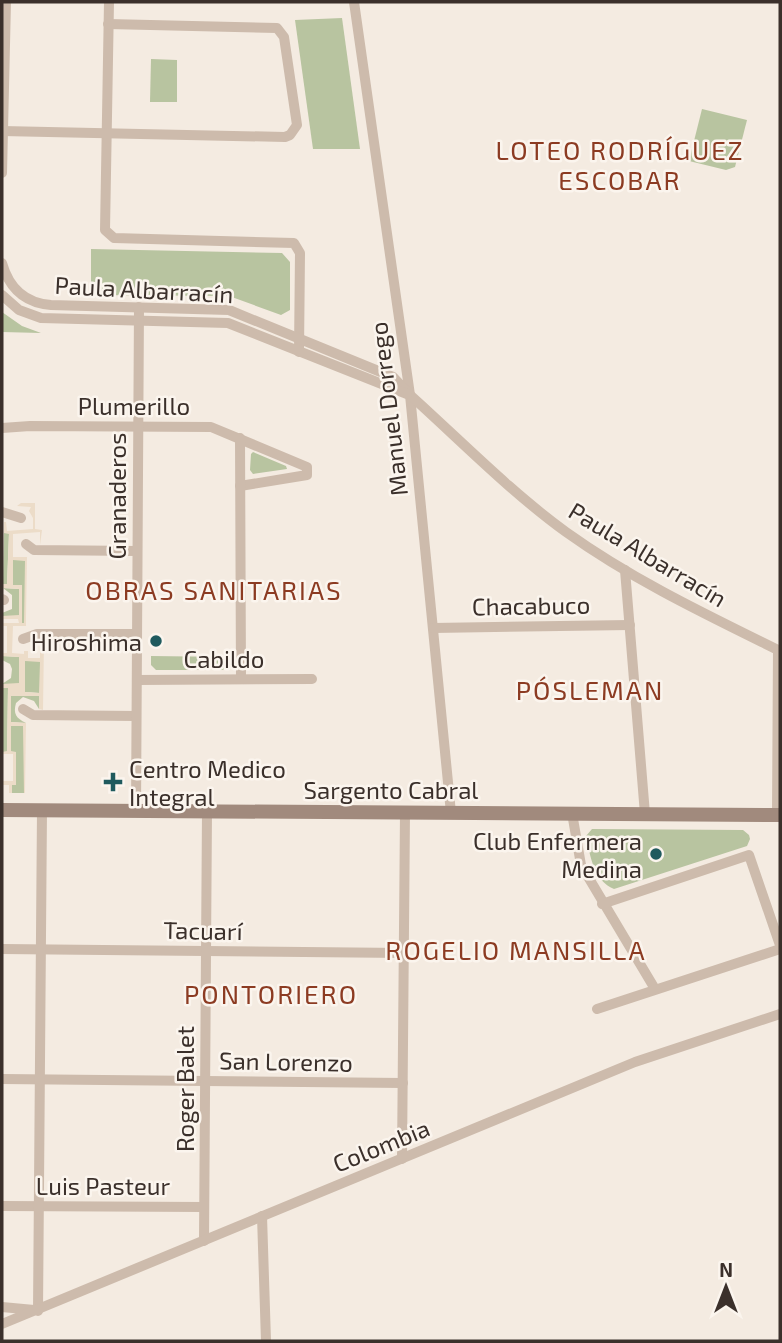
<svg xmlns="http://www.w3.org/2000/svg" width="782" height="1343" font-family="'Exo 2',sans-serif">
  <rect width="100%" height="100%" fill="#f4ebe1"/>
  <g fill="#b8c4a0">
    <polygon points="342,18 360,149 313,149 295,20"/>
    <polygon points="151,59 177,60 177,102 150,102"/>
    <polygon points="702,109 747,120 735,167 726,170 689,161"/>
    <polygon points="91,249 282,253 290,262 290,310 281,315 229,296 91,295"/>
    <polygon points="2,312 22,326 41,333 2,332"/>
    <polygon points="253,452 286,466 287,469 253,474 250,470 251,454"/>
    <polygon points="4,533 9,533 7,584 3,584"/>
    <polygon points="13,560 25,560 25,623 22,623 22,586 13,585"/>
    <polygon points="3,588 19,589 19,616 2,616 2,613 12,609 12,595"/>
    <polygon points="2,656 19,657 19,684 2,684 11,678 12,669 10,664 2,660"/>
    <polygon points="151,656 230,657 230,663 223,670 156,670 151,665"/>
    <polygon points="25,661 40,661 40,693 25,692"/>
    <polygon points="2,688 8,688 7,752 2,752"/>
    <path d="M11,695L40,696L39,709L34,701L23,697L16,703C13,714 16,718 26,723L11,722Z"/>
    <polygon points="11,726 24,726 24,793 12,793 12,785 16,785 16,752 11,752"/>
    <path d="M592,829L743,830L749,835L750,839L747,846L614,889C594,881 590,856 586,836Z"/>
  </g>
  <path fill="#ecdcc8" fill-rule="evenodd" d="M21,503H35V529L42,530L40,545V532L13,534V557H27L26,617V626H13L12,653L24,654V651H28V658H40V640L44,641L43,710L39,709V696H11V722L26,723L25,793H24L23,726H11V751L16,752V785H12V793H9V785H2V781H13V754H2V752L7,751L8,688H2V684L19,683V657L2,656V653H7V626H2V623H19L18,619H2V616L19,615V589L3,588V584H7L9,534L4,533V522H6L7,531L33,529V518L29,511L31,507L17,506ZM13,560L25,561L24,623H22V585H13ZM25,661L40,662L39,693L25,692Z"/>
  <g fill="none" stroke-linecap="round" stroke-linejoin="round">
    <g stroke="#cdbbac" stroke-width="10">
      <polyline points="109,2 105,230 114,238 294,243 300,253 299,352"/>
      <polyline points="354,2 410,395 451,813"/>
      <polyline points="2,131 285,137 290,135 297,125 284,37 277,28 108,24"/>
      <polyline points="2,173 6,2"/>
      <path d="M2,263C9,288 25,303 51,305L229,310L393,377L410,395C460,440 512,493 566,532C633,580 707,615 780,651"/>
      <polyline points="2,295 19,310 41,318 228,323 407,394"/>
      <polyline points="2,428 30,426 211,427 307,467 307,475 240,486"/>
      <polyline points="240,438 241,679"/>
      <polyline points="2,512 21,518"/>
      <polyline points="26,544 34,550 137,551"/>
      <polyline points="625,570 645,814"/>
      <polyline points="2,599 4,600"/>
      <polyline points="433,628 630,625"/>
      <polyline points="23,639 37,634 137,634"/>
      <polyline points="137,680 312,679"/>
      <polyline points="23,709 33,715 136,716"/>
      <polyline points="136,811 139,307"/>
      <polyline points="572,813 581,865 655,989"/>
      <polyline points="777,815 778,650"/>
      <polyline points="602,904 749,855 780,945"/>
      <polyline points="2,949 404,953"/>
      <polyline points="597,1009 780,949"/>
      <polyline points="2,1079 403,1083"/>
      <polyline points="402,1159 405,812"/>
      <polyline points="2,1206 204,1207"/>
      <polyline points="262,1216 266,1341"/>
      <polyline points="204,1241 207,811"/>
      <polyline points="2,1307 34,1310"/>
      <polyline points="38,1311 42,810"/>
      <polyline points="2,1324 635,1062 780,1014"/>
    </g>
    <polyline stroke="#a18a7d" stroke-width="14" points="2,810 780,815"/>
  </g>
  <g fill="#1f5a5e" stroke="#fbf5ee" stroke-width="2.5">
    <circle cx="156" cy="641" r="7"/>
    <path d="M109.5 771.5h7v7h7v7h-7v7h-7v-7h-7v-7h7z"/>
    <circle cx="656" cy="854" r="7"/>
  </g>
  <g text-anchor="middle" dominant-baseline="central" stroke-width="5" stroke-linejoin="round" paint-order="stroke">
    <g font-size="24" fill="#3b302b" stroke="#fbf5ee">
      <text transform="translate(144 289) rotate(3)">Paula Albarracín</text>
      <text x="134" y="405">Plumerillo</text>
      <text transform="translate(388 409) rotate(-97)">Manuel Dorrego</text>
      <text transform="translate(116 496) rotate(-90)">Granaderos</text>
      <text transform="translate(648 554) rotate(31)">Paula Albarracín</text>
      <text transform="translate(531 605) rotate(-1)">Chacabuco</text>
      <text x="224" y="658">Cabildo</text>
      <text x="391" y="789">Sargento Cabral</text>
      <text transform="translate(203 930) rotate(1)">Tacuarí</text>
      <text transform="translate(286 1061) rotate(1)">San Lorenzo</text>
      <text transform="translate(184 1089) rotate(-90)">Roger Balet</text>
      <text transform="translate(381 1145) rotate(-22)">Colombia</text>
      <text x="103" y="1185">Luis Pasteur</text>
    </g>
    <g font-size="24" fill="#3b302b" stroke="#fbf5ee" text-anchor="end">
      <text x="142" y="641">Hiroshima</text>
      <text x="129" y="768" text-anchor="start">Centro Medico<tspan x="129" dy="28">Integral</tspan></text>
      <text x="642" y="840">Club Enfermera<tspan x="642" dy="28">Medina</tspan></text>
    </g>
    <g font-size="26" letter-spacing="2" fill="#8c3b22" stroke="#fbf5ee">
      <text x="620" y="149">LOTEO RODRÍGUEZ<tspan x="620" dy="30">ESCOBAR</tspan></text>
      <text x="214" y="589">OBRAS SANITARIAS</text>
      <text x="590" y="689">PÓSLEMAN</text>
      <text x="516" y="949">ROGELIO MANSILLA</text>
      <text x="271" y="993">PONTORIERO</text>
    </g>
  </g>
  <rect width="782" height="1343" fill="none" stroke="#3b302b" stroke-width="7"/>
  <g transform="translate(726 1287)" stroke="#fbf5ee" stroke-width="5" paint-order="stroke">
  <path d="M0-5L12 26L0 18L-12 26Z" fill="#3b302b"/>
  <text y="-10" font-size="19" font-weight="bold" text-anchor="middle" fill="#3b302b">N</text>
  </g>
</svg>
